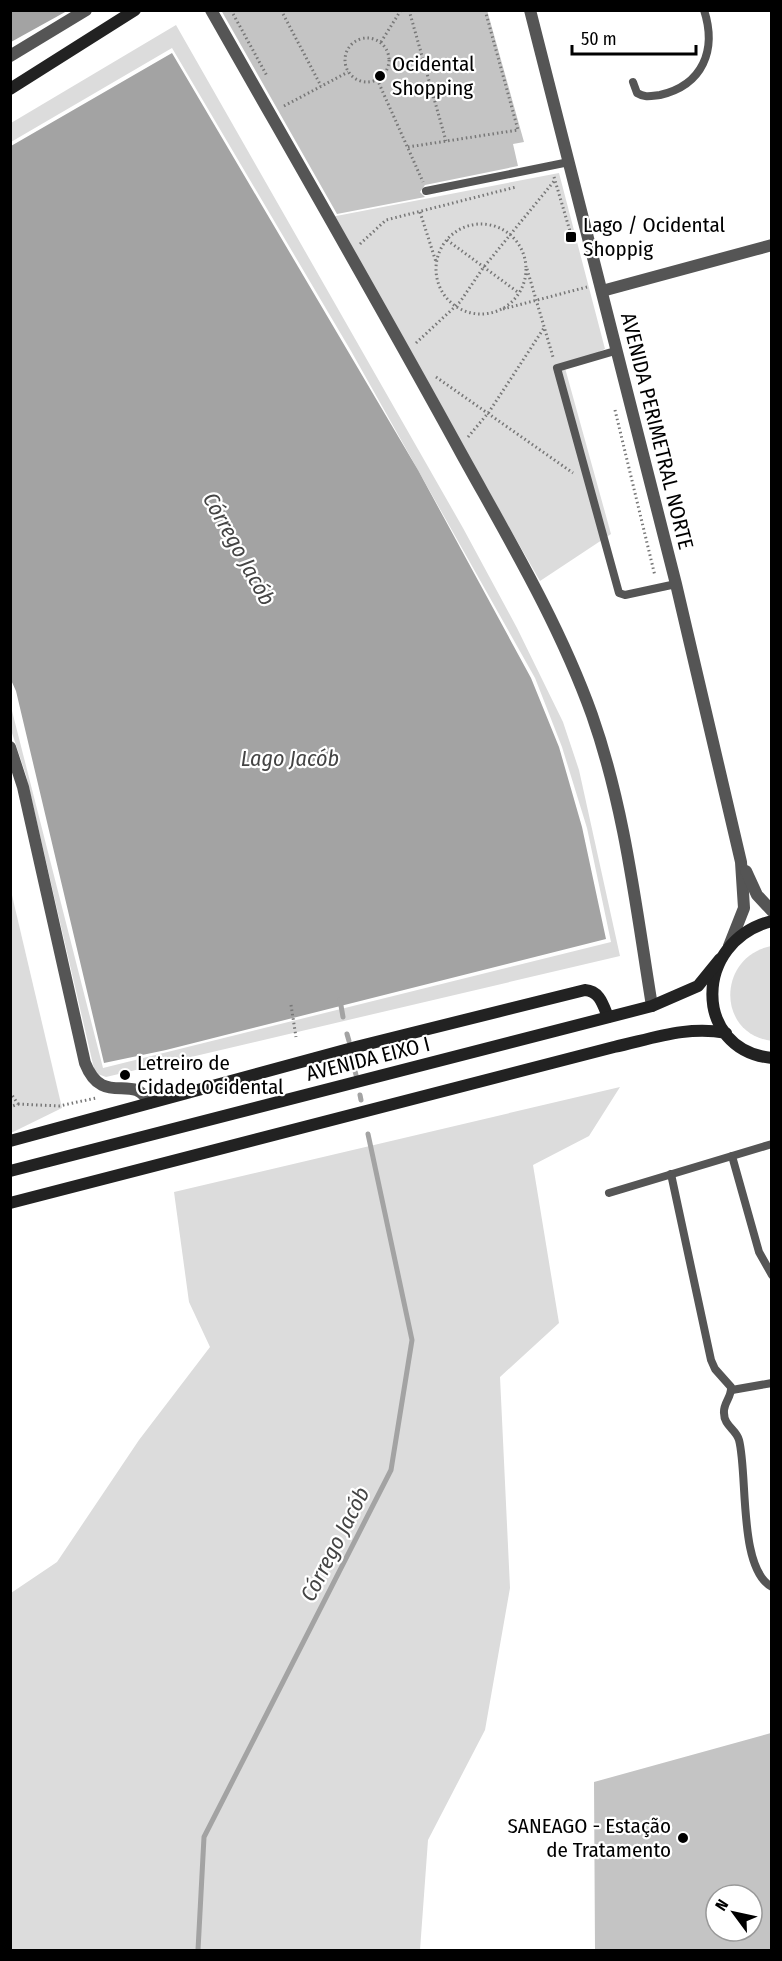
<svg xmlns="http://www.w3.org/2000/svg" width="782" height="1961" font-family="'Fira Sans Condensed',sans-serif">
  <rect width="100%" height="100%" fill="#fff"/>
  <g fill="#dcdcdc">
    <polygon points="176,25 463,528 517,628 563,722 579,770 620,956 106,1077 95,1073 26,775 11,730 10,703 103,1068 611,942 587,828 562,747 535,678 351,351 172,48 11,142 11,123"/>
    <polygon points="559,173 605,349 565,368 611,534 540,581 331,217"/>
    <polygon points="11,891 62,1108 11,1133"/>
    <path d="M771,946L772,1041C716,1034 717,957 771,946Z"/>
    <polygon points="620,1087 589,1136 533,1165 559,1323 500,1377 510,1588 485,1730 428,1840 420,1950 11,1950 11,1593 57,1562 139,1440 210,1347 189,1302 174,1192"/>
  </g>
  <g fill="#a3a3a3">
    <polygon points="11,10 67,10 67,11 11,42"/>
    <polygon points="172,53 418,470 531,678 559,747 582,827 606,939 166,1050 104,1063 16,691 11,680 11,146"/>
  </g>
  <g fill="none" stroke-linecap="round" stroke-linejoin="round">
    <g stroke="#a3a3a3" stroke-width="5">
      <polyline points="340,1000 343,1017"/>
      <polyline points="347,1034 349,1041"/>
      <polyline points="355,1071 356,1075"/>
      <polyline points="360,1095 361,1100"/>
      <polyline points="198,1950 204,1837 391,1470 412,1340 368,1134"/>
    </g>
  </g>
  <g fill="#c4c4c4" fill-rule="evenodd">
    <polygon points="221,10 487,10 524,142 513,144 518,166 425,185 420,192 425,197 337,214"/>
    <path d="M771,1733V1950H595L594,1782ZM716,1895H752V1931H716Z"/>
  </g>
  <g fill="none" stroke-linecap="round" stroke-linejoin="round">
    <g stroke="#777" stroke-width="3" stroke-dasharray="1.5 3" stroke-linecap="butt">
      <polyline points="231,10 267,76"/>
      <polyline points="281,10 321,86"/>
      <polyline points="409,10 446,141"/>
      <circle cx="367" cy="60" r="22"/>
      <polyline points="381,42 401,10"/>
      <polyline points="377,79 423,182"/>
      <polyline points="284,106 348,72"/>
      <polyline points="408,147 518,130 485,10"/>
      <polyline points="554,177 572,238"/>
      <polyline points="420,212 436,262"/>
      <circle cx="481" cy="269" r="45"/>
      <polyline points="447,240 519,293"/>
      <polyline points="360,244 386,220 516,187"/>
      <polyline points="527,269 553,357"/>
      <polyline points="503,309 587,287"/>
      <polyline points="416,343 460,302 483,268 555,180"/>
      <polyline points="436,377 573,473"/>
      <polyline points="615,410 655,576"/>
      <polyline points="468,437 489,412 544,328"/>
      <polyline points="291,1005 296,1037"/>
      <polyline points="10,1092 18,1104 10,1107"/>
      <polyline points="18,1104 59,1106 96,1098"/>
    </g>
    <g stroke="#555" stroke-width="8">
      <path d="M633,82L637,93C645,98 651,96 660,95C703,85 717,50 704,10"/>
      <polyline points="426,191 569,162"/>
      <polyline points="615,351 557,368 619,593 625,595 676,584"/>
      <polyline points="732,1156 759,1252 772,1275"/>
      <path d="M671,1174L711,1360L715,1369L731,1387C732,1397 723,1403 724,1413C724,1426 736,1429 739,1440C748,1474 738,1569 772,1587"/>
      <polyline points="609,1193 772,1144"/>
      <polyline points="732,1390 772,1383"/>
    </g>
    <g stroke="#555" stroke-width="12">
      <path d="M211,10C295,158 380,305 461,453C508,538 559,623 592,715C625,809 636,908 652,1006"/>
      <polyline points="530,10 676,584 741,862 744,908 729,946"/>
      <polyline points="10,56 86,10"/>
      <polyline points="602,291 772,245"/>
      <path d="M10,747L23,787L85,1063C103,1109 134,1071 149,1103"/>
      <polyline points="746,871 757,895 772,911"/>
    </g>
    <g stroke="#222" stroke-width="12">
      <polyline points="10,89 135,10"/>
      <path d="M772,921C693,941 692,1050 772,1058"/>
      <path d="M10,1141L356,1047L585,990C600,991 603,1005 608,1017"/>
      <polyline points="10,1171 652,1006 698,986 720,959"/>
      <path d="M10,1203L614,1047C651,1039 688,1025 726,1033"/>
    </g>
  </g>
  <g fill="#000" stroke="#fff" stroke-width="2">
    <circle cx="380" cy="76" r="6"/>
    <rect x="565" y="231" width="12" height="12" rx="3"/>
    <circle cx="125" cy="1075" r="6"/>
    <circle cx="683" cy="1838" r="6"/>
  </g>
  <g text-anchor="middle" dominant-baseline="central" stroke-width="4.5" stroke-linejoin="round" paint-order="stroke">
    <g font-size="21" fill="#000" stroke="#fff" text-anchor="start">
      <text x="392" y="64">Ocidental<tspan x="392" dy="24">Shopping</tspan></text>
      <text x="583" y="225">Lago / Ocidental<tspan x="583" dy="24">Shoppig</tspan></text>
      <text x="137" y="1063">Letreiro de<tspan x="137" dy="24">Cidade Ocidental</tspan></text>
      <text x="671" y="1826" text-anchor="end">SANEAGO - Estação<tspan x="671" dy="24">de Tratamento</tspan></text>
    </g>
    <g font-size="21" fill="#000" stroke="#fff">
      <text transform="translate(657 431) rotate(76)">AVENIDA PERIMETRAL NORTE</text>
      <text transform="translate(368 1059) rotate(-14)">AVENIDA EIXO I</text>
    </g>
    <g font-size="22" font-style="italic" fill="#444" stroke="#fff">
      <text transform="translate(239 549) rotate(61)">Córrego Jacób</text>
      <text x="290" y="758">Lago Jacób</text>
      <text transform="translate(335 1544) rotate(-63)">Córrego Jacób</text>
    </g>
  </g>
  <rect width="782" height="1961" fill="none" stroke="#000000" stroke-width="24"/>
  <g transform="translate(734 1913) rotate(303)"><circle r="28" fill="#ffffff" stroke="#999999" stroke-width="1.5"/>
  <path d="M0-4.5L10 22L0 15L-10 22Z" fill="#000000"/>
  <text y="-9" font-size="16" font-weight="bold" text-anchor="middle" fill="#000000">N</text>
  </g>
  <path d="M572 45v9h124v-9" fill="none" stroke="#000000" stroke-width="3"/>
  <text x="581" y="45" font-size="18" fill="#000000" stroke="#ffffff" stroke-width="4.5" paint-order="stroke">50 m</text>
</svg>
